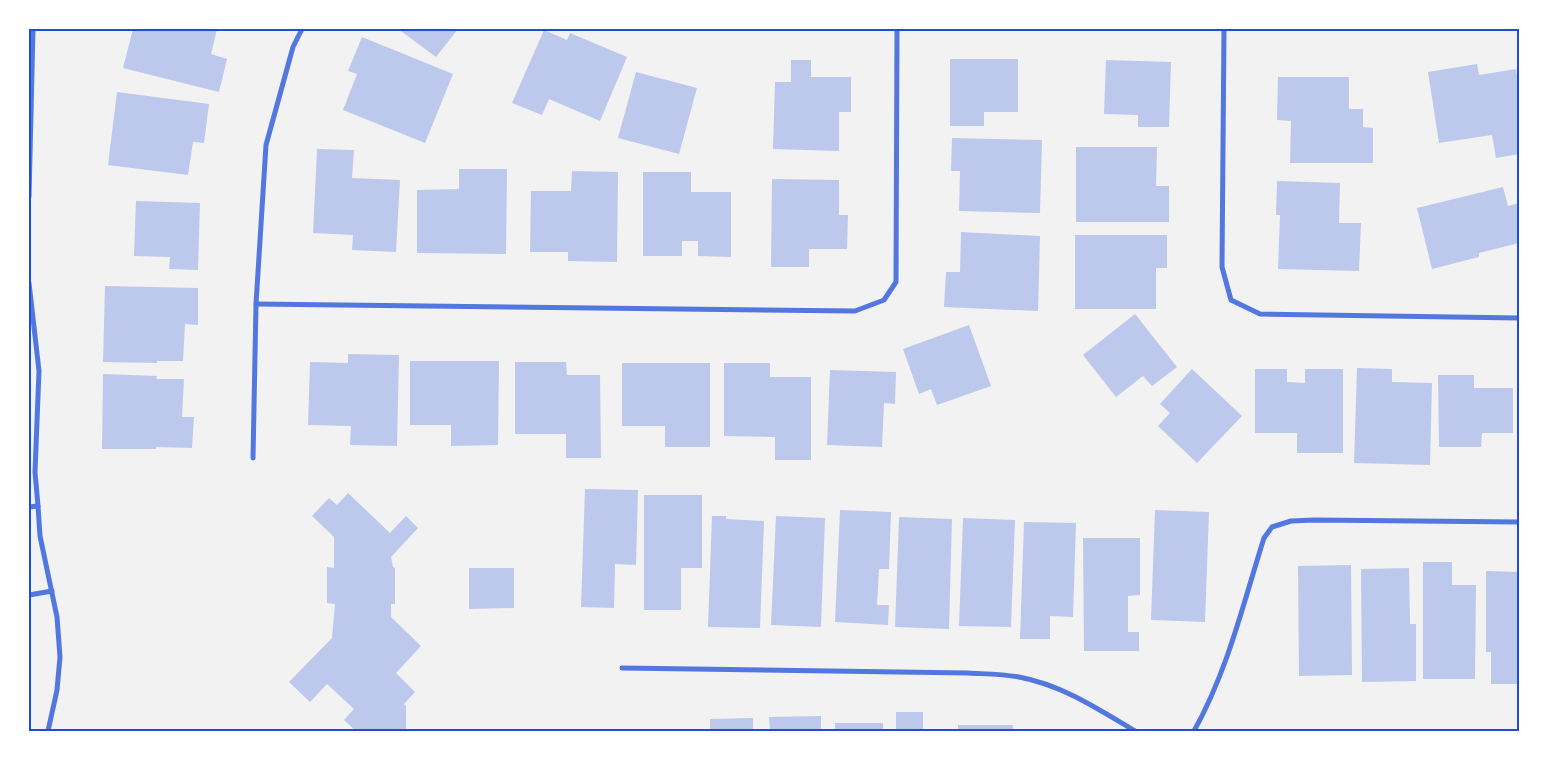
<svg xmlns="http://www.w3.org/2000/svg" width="1548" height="760" font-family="'Exo 2',sans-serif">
  <rect width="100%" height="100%" fill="#f2f2f2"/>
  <g fill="#bdc9ec">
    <polygon points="133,29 217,29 211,54 227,59 219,92 123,68"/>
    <polygon points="398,29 458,29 436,57"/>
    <polygon points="544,30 567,40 570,33 627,57 600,121 549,99 542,115 512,103"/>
    <polygon points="362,37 453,74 425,143 343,110 357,74 348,71"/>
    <polygon points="950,59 1018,59 1018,112 984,112 984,126 950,126"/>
    <polygon points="791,60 811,60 811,77 851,77 851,112 839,112 839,151 773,149 775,82 791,82"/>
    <polygon points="1106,60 1171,62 1169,127 1138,127 1138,115 1104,114"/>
    <polygon points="1477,64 1479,75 1516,69 1519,89 1519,154 1496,158 1492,135 1439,143 1428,72"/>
    <polygon points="636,72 697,88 679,154 618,138"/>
    <polygon points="1278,77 1349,77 1349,109 1363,109 1363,127 1373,128 1373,163 1290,163 1291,121 1277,120"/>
    <polygon points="117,92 209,104 204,143 193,142 188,175 108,165"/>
    <polygon points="952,138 1042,140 1040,213 959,211 960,171 951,171"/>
    <polygon points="1076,147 1157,147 1156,186 1169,186 1169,222 1076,222"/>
    <polygon points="317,149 354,150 352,178 400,180 396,252 352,250 353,235 313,233"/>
    <polygon points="459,169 507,169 506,254 417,253 417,190 459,189"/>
    <polygon points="572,171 618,172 617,262 568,261 568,252 530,252 531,191 571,191"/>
    <polygon points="643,172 691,172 691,192 731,192 731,257 698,256 698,241 682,241 682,256 643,256"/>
    <polygon points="772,179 839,180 839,215 848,215 847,249 809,249 809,267 771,267"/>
    <polygon points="1277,181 1340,183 1339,223 1361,223 1359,271 1278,269 1280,215 1276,215"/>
    <polygon points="1503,187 1508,206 1519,203 1519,243 1479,253 1479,257 1432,269 1417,208"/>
    <polygon points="136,201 200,203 198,270 169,269 170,257 134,256"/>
    <polygon points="961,232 1040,236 1038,311 944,307 946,272 960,272"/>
    <polygon points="1075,235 1167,235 1167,268 1156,268 1156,309 1075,309"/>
    <polygon points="105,286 198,288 198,325 185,324 183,361 157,361 157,363 103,362"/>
    <polygon points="1135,314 1177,367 1152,386 1143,376 1116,397 1083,355"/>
    <polygon points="969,325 991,386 937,405 931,389 919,394 903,349"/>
    <polygon points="348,354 399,355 397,446 350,445 351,426 308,425 310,362 348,363"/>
    <polygon points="410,361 499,361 498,445 451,446 451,425 410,425"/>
    <polygon points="515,362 566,362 567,375 600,375 601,458 566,458 566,434 515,434"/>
    <polygon points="622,363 710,363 710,447 665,447 665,426 622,426"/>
    <polygon points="724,363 770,363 770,377 811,377 811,460 775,460 775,437 724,436"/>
    <polygon points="1357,368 1392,369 1392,382 1432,383 1430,465 1354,463"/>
    <polygon points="1192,369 1242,416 1197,463 1158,426 1170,413 1160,404"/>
    <polygon points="1255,369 1287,369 1287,382 1305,383 1305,369 1343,369 1343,453 1297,453 1297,433 1255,433"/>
    <polygon points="830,370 896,372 895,404 884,403 882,447 827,445"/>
    <polygon points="103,374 157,376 156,379 184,379 182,417 194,417 192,448 156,447 156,449 102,449"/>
    <polygon points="1438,375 1474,375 1474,388 1513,388 1513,433 1482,433 1481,447 1439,447"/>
    <polygon points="585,489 638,490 636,565 615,564 614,608 581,607"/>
    <polygon points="348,493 390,533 406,516 418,528 391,557 393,567 395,568 395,604 391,604 391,617 421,646 396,673 415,692 404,704 406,706 406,731 356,731 344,720 354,709 327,684 310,702 289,682 332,638 335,604 327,603 327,567 334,568 334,537 312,516 329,498 337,505"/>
    <polygon points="644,495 702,495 702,568 681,568 681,610 644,610"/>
    <polygon points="840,510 891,512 889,569 879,569 877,605 889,605 888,625 835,622"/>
    <polygon points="1155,510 1209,512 1205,622 1151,620"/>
    <polygon points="712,516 726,516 726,519 764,521 760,628 708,627"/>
    <polygon points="776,516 825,518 821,627 771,625"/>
    <polygon points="899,517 952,519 949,629 895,627"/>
    <polygon points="963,518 1015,520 1011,627 959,626"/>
    <polygon points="1024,522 1076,523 1073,617 1050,616 1050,639 1020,639"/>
    <polygon points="1083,538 1140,538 1140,595 1128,596 1128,632 1139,632 1139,651 1084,651"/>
    <polygon points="1423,562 1452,562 1452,585 1476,585 1475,679 1423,679"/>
    <polygon points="1351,565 1352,675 1299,676 1298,566"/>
    <polygon points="469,568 514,568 514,608 469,609"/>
    <polygon points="1409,568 1410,624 1416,624 1416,681 1362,682 1361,569"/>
    <polygon points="1486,571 1519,572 1519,684 1491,684 1491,652 1486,652"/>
    <rect x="896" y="712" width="27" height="19"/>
    <polygon points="821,716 821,731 770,731 769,717"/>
    <polygon points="753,718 753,731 710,731 710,719"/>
    <rect x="835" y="723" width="48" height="8"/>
    <rect x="958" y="725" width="55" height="6"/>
  </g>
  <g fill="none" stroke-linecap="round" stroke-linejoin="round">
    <g stroke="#5277de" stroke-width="5">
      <polyline points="1224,29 1222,267 1231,300 1260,314 1519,318"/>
      <polyline points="29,197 33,29"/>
      <polyline points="29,283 39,371 35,472 38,506 40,536 57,617 60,657 57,690 48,731"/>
      <polyline points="256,304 855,311 884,300 896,282 897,29"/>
      <polyline points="253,458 256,304 266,145 293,47 302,29"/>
      <polyline points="29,507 38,506"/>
      <polyline points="29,595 52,591"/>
      <path d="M622,668L968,673C985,674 1002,674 1019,677C1062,685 1098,709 1135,731"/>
      <path d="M1194,731C1228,670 1243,604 1264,538L1272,527L1291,521L1314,520L1519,522"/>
    </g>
  </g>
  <rect width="1548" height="760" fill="none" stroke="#ffffff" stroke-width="60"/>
  <rect x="30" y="30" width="1488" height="700" fill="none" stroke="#1d4ed8" stroke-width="2"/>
</svg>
